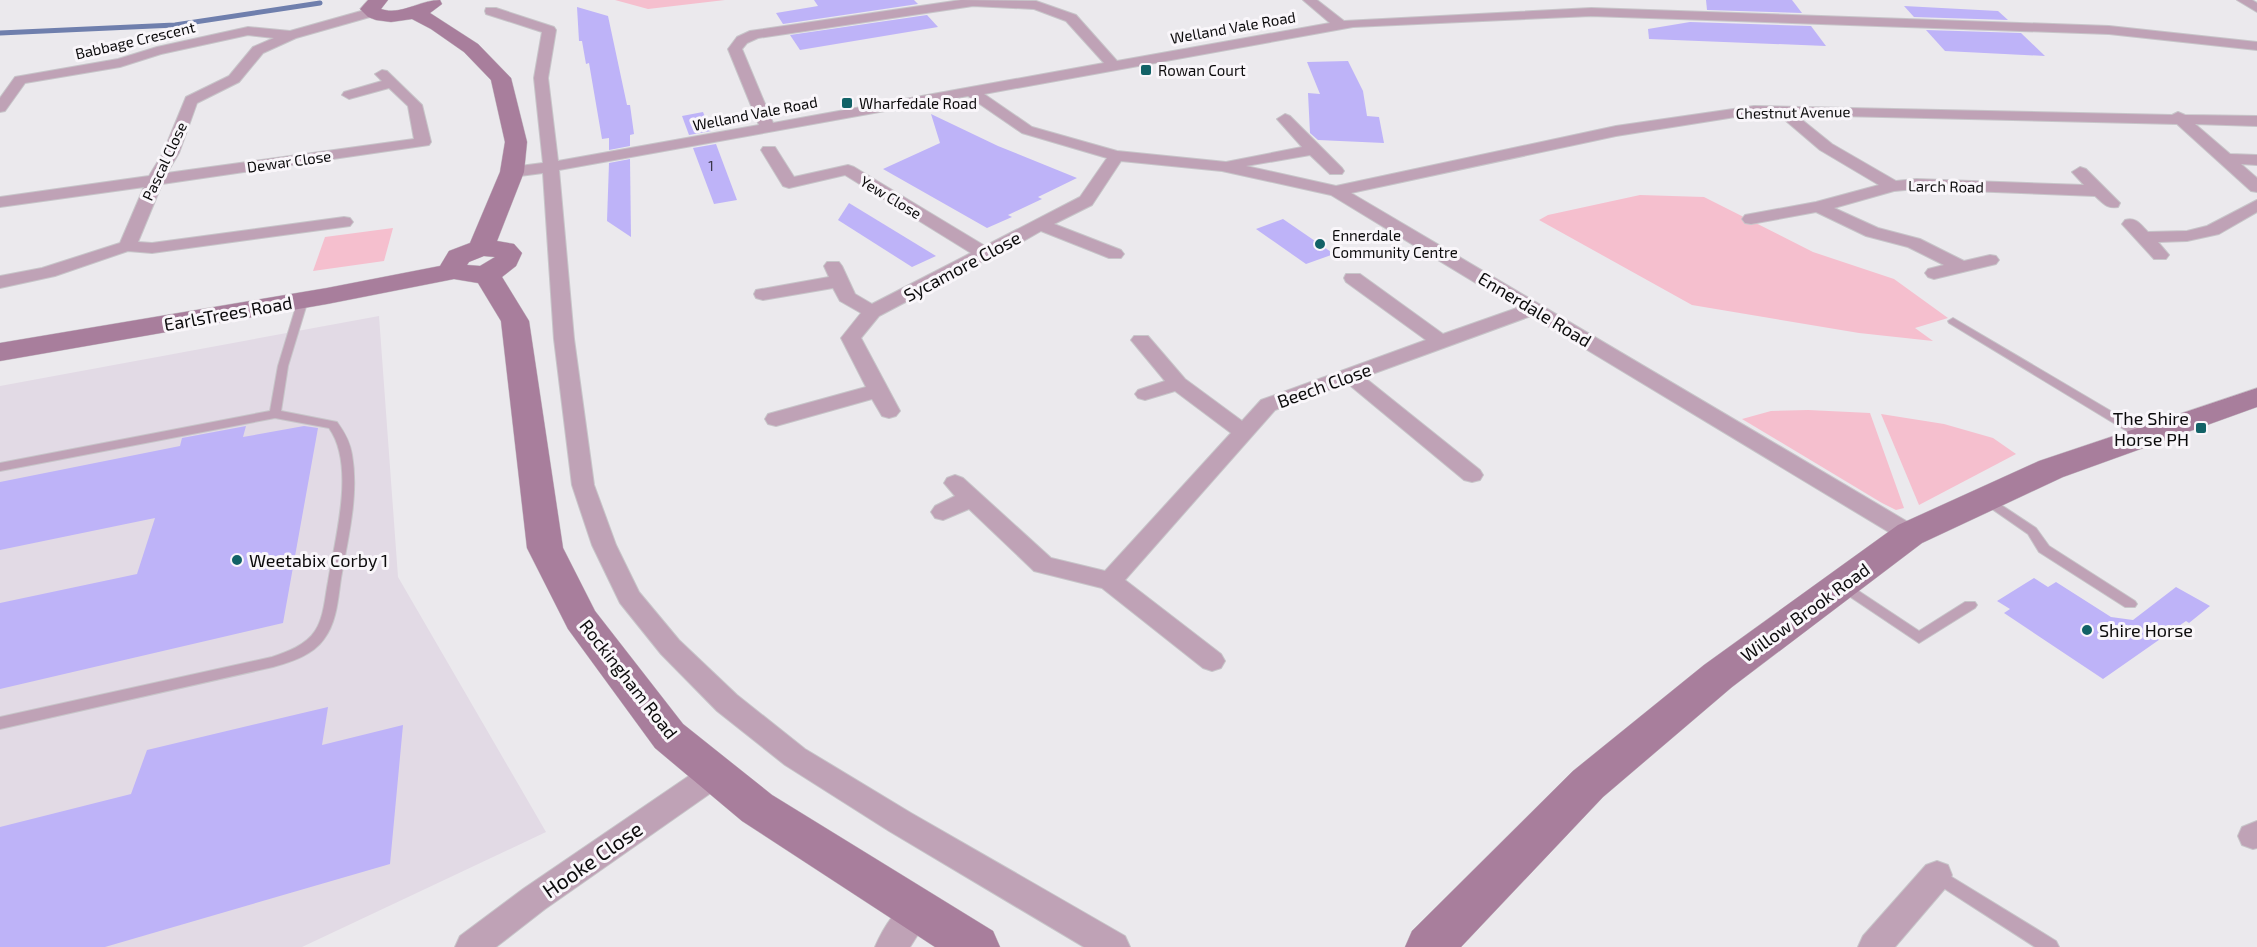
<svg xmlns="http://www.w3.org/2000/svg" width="2257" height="947" font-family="'Exo 2',sans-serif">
  <rect width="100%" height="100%" fill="#ebe9ed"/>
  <polygon fill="#e2dae5" points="379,316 398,577 546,832 302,947 0,947 0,386"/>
  <g fill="#f5bfce">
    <polygon points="615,0 725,0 648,9"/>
    <polygon points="1640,195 1704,197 1813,252 1894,279 1948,318 1915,328 1933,341 1859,333 1692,305 1539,220 1548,215"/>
    <polygon points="393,228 384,261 313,271 325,237"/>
    <polygon points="1808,410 1870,413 1904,508 1896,510 1882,503 1742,419 1771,411"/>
    <polygon points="1881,414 1944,424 1993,438 2016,454 1919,505"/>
  </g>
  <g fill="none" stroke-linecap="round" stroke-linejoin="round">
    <polyline stroke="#6f7fad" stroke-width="5" points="0,33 175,25 320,3"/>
  </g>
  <g fill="#beb3f8">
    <polygon points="814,0 914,0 918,4 783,24 776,13 818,6"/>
    <polygon points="1706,0 1792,0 1802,13 1707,10"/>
    <polygon points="1904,6 1998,11 2008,20 1914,17"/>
    <polygon points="577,7 608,16 627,105 630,105 634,134 630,135 630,146 609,150 609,138 602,139 589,63 586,64 582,41 579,41"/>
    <polygon points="927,15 938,27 800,50 790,35"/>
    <polygon points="1690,22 1811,26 1826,46 1649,39 1648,29"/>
    <polygon points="1926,30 2021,33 2045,56 1945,51"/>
    <polygon points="1348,61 1363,91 1367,116 1379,117 1384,143 1318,140 1310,133 1308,93 1320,94 1307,62"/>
    <polygon points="703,112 711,131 689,135 682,116"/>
    <polygon points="931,114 998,146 1077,178 1038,197 1042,199 1008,215 1012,217 987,228 883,169 940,143"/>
    <polygon points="716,144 737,200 714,204 693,148"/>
    <polygon points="630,159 631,237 607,221 609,163"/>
    <polygon points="849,203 936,256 912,267 838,220"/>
    <polygon points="1283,219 1334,254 1306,264 1256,229"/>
    <polygon points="246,426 243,437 304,426 318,428 283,623 0,689 0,603 137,574 155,518 0,550 0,482 180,446 182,438"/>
    <polygon points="2034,578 2048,587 2056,582 2111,617 2133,620 2176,587 2210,606 2189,623 2186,621 2103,679 2004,613 2010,609 1997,601"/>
    <polygon points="328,707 322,745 403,725 390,864 105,947 0,947 0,827 131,794 147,750"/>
  </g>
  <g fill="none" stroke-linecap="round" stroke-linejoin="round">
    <defs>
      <g id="lane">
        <path d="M303,297L308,300L288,366L281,411L337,422C345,433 350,442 352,455C359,495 348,538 341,578C338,598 337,622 324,639C313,655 291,662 273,667L0,729V717L272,657C287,652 306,645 315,631C324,618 325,597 328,582C335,538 356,466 329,428L275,418L0,471V463L270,411L278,366L298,300Z"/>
        <polygon points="1953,318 2148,433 2150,436 2144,440 2140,439 1949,323 1948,321"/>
        <polygon points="1986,495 2036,528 2049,546 2135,601 2137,604 2135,607 2125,607 2039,552 2028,534 1982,502 1980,499"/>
        <polygon points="1842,580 1919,631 1965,602 1975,602 1977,605 1975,608 1919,643 1837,588 1835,585 1837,582"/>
        <polygon points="1937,868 2056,941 2059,947 2035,947 1931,880 1929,875 1931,870"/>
      </g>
      <g id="street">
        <path d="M961,0L1036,1L1076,15L1117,61L1330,23L1303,0H1317L1344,21L1591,8L2109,26L2257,42V50L2109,34L1591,16L1353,27L984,94L1032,127L1117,151L1226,162L1302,147L1277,119L1285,114L1290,116L1342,168L1344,171L1342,174H1330L1310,155L1246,166L1336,186L1616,126L1754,106L2172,115L2178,112L2185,115L2257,116V126L2195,124L2230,154L2257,155V165L2241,164L2257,178V192L2251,191L2177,124L1796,115L1832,144L1896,181L1916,179L2084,185L2072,172L2080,167L2086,169L2120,203L2118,207C2107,209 2103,203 2095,196L1916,189L1894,191L1834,208L1878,228L1920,239L1964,261L1990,255L1996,256L1999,260L1996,264L1934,279L1928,277L1925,273L1928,269L1944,265L1908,247L1866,236L1816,212L1751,224L1745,223L1742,219L1745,215L1816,202L1879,185L1820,150L1779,115L1754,114L1616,136L1351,193L1918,528L1922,534L1918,540L1910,542L1902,540L1531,316L1364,377L1480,470L1483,475L1480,480L1472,482L1464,480L1347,383L1275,410L1125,580L1221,654L1225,661L1221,668L1212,671L1203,668L1102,588L1034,571L969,509L943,520L935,518L931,512L935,506L955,496L944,483L947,478L955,475L963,478L1051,558L1105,571L1231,433L1175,391L1145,400L1138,398L1135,394L1138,390L1165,381L1131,340L1134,336H1148L1185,379L1242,421L1261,400L1426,340L1346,282L1344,278L1346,274H1360L1443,334L1517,308L1331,195L1222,171L1121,161L1092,205L1054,224L1121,250L1124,254L1121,258H1109L1041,231L992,259L985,260L879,316L861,338L900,411L896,416L889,418L882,416L872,399L776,426L768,424L765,419L768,414L866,387L841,338L861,313L840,301L833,288L763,300L756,298L754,294L756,290L829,277L824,266L827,262H839L842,266L855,294L872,304L971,253L845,175L789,188L783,186L761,150L763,147H775L794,177L848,165L854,167L985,246L1080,197L1107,158L1022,133L968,96L559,170L574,339L594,485L616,545L639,592L679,640L737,695L805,749L911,813L1125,936L1130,947H1084L889,831L785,765L717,711L661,654L620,603L592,545L572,485L554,339L543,173L512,177L504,172L512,167L543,163L534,78L542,32L486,14L485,11L486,8H496L554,27L556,30L548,78L558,161L759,125L728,49L737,37L750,31ZM973,6L1034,9L1066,21L1104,63L773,123L742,49L747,43L758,38Z"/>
        <polygon points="2237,0 2252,0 2257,3 2257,12"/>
        <polygon points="372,8 378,12 377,15 296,38 263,53 239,82 197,103 179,153 167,173 414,139 408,106 389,88 349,99 342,95 344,92 382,81 375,74 382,70 387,71 422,105 431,142 429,145 162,184 138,242 152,243 344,217 350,218 353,222 350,226 152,253 128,251 55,276 0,288 0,276 42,268 120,243 144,187 0,207 0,197 149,176 163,153 186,97 229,76 253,47 274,38 248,35 161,54 120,67 25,83 5,111 0,112 0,98 15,77 118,59 157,47 248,27 290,31"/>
        <path d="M2257,200V212L2219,234L2187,241L2158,242L2169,255L2166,259H2154L2122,224L2125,220C2136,217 2140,224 2148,232L2187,231L2207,226Z"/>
        <polygon points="715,762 725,765 729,774 725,783 545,909 496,947 455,947 460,936 523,889 705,765"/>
        <polygon points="2257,821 2257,848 2253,849 2242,845 2238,836 2242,827"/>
        <polygon points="1937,861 1948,865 1952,875 1948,885 1895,947 1858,947 1863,936 1926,865"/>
        <path d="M918,895L929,899L934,909L910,947H875C883,928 899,902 918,895Z"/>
      </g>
      <g id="secondary">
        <path d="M368,0H388L381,9C401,16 419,0 440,0L442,4L430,13L478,44L511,78L527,142L524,172L497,241L514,244L522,253L516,266L502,277L529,321L563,548L595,611L683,724L772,795L993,931L1000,947H935L742,821L655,748L568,629L527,548L501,321L478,283L454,279L327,304L0,361V343L327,288L440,266L449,251L470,243L500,172L505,142L491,80L464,52L431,29L412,19L391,22L376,20L368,17L360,9ZM484,256L495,257L480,266L467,265L469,262Z"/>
        <polygon points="2257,388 2257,407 2063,477 1922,543 1732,687 1603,797 1461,947 1405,947 1412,931 1573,771 1704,665 1898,525 2039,461"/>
      </g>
    </defs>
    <use href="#lane" stroke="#c7c5c9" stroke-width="2"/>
    <use href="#street" stroke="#c7c5c9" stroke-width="2"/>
    <use href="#secondary" stroke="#c7c5c9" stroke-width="1"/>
    <use href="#lane" fill="#bfa2b6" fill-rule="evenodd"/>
    <use href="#street" fill="#bfa2b6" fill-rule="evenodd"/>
    <use href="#secondary" fill="#a87e9c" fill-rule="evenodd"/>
  </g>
  <g fill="#126267" stroke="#f9f6fa" stroke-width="2">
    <rect x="1140" y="64" width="12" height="12" rx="3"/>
    <rect x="841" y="97" width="12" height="12" rx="3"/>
    <circle cx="1320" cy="244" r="6"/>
    <rect x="2195" y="422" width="12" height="12" rx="3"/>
    <circle cx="237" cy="560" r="6"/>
    <circle cx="2087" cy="630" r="6"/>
  </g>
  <g text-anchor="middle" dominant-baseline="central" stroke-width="6" stroke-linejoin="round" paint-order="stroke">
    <g font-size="14" fill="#383547">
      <text x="711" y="165">1</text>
    </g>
    <g font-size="15" fill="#0c0b0c" stroke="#f9f6fa">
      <text transform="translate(1233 27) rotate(-10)">Welland Vale Road</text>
      <text transform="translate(135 40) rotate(-13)">Babbage Crescent</text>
      <text transform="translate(1793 112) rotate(-1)">Chestnut Avenue</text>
      <text transform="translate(755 113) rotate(-11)">Welland Vale Road</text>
      <text transform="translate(164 161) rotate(-65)">Pascal Close</text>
      <text transform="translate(289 161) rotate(-8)">Dewar Close</text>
      <text transform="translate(1946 186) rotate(1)">Larch Road</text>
      <text transform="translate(891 197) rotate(31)">Yew Close</text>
    </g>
    <g font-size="15" fill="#0c0b0c" stroke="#f9f6fa" text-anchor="start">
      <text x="1158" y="70">Rowan Court</text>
      <text x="859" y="103">Wharfedale Road</text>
      <text x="1332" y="235">Ennerdale<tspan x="1332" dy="17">Community Centre</tspan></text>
    </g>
    <g font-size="18" fill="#0c0b0c" stroke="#f9f6fa">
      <text transform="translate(962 266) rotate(-28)">Sycamore Close</text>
      <text transform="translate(1535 309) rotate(31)">Ennerdale Road</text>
      <text transform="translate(228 313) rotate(-10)">EarlsTrees Road</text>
      <text transform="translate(1324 385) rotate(-20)">Beech Close</text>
      <text transform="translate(1805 612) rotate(-36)">Willow Brook Road</text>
      <text transform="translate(629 679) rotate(52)">Rockingham Road</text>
    </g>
    <g font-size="18" fill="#0c0b0c" stroke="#f9f6fa" text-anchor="start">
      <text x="2189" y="418" text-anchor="end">The Shire<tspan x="2189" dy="21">Horse PH</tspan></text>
      <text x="249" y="560">Weetabix Corby 1</text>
      <text x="2099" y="630">Shire Horse</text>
    </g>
    <g font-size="21" fill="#0c0b0c" stroke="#f9f6fa">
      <text transform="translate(592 859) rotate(-35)">Hooke Close</text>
    </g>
  </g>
</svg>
